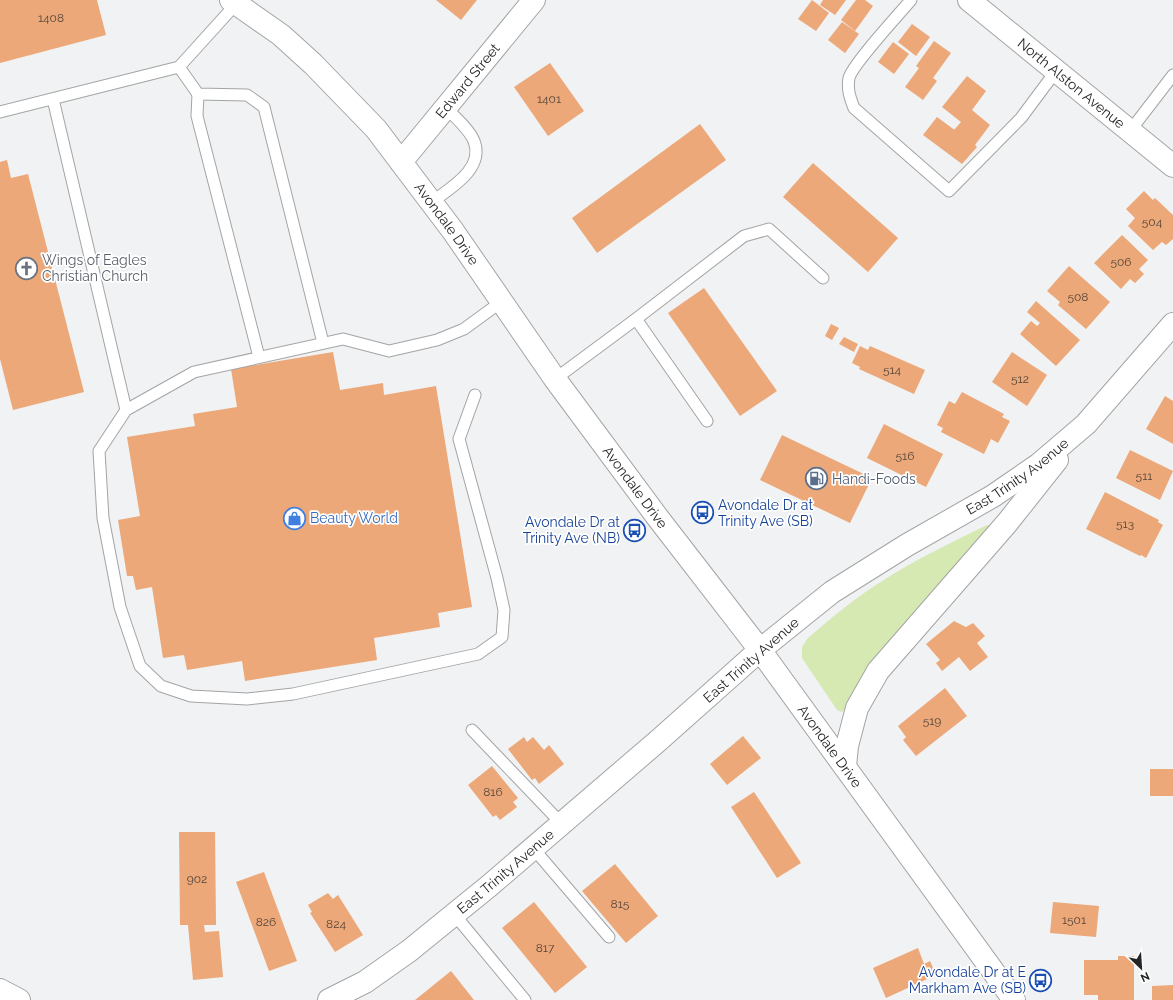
<svg xmlns="http://www.w3.org/2000/svg" width="1173" height="1000" font-family="Raleway,sans-serif">
  <rect width="100%" height="100%" fill="#f1f2f3"/>
  <path fill="#d6e9b3" d="M987,525L990,526L864,674C859,682 848,709 842,712L837,710L802,658V647L807,639C833,616 860,594 890,576C921,557 954,541 987,525Z"/>
  <g fill="#eca879">
    <polygon points="0,0 97,0 106,35 0,63"/>
    <polygon points="436,0 477,0 461,20"/>
    <polygon points="812,0 829,13 816,31 798,19"/>
    <polygon points="823,0 846,0 835,15 820,5"/>
    <polygon points="856,0 865,0 873,6 855,31 841,20"/>
    <polygon points="842,22 859,34 845,53 828,40"/>
    <polygon points="912,24 930,37 916,56 898,42"/>
    <polygon points="934,41 951,53 933,78 937,81 923,100 905,87 919,68 916,66"/>
    <polygon points="893,42 909,54 894,74 878,62"/>
    <polygon points="550,63 584,111 548,136 514,87"/>
    <polygon points="967,76 986,91 972,110 990,125 975,145 977,147 962,164 923,135 937,117 956,131 954,130 961,122 942,107"/>
    <polygon points="700,124 726,160 597,253 572,218"/>
    <polygon points="7,160 11,178 28,174 84,392 13,410 0,359 0,162"/>
    <polygon points="813,163 898,238 868,272 783,197"/>
    <polygon points="1144,191 1153,200 1155,198 1173,215 1173,239 1166,245 1162,242 1153,250 1128,226 1135,218 1126,209"/>
    <polygon points="1122,235 1148,260 1139,269 1144,274 1135,283 1130,279 1121,289 1094,263"/>
    <polygon points="1069,266 1110,302 1086,329 1058,305 1060,302 1047,291"/>
    <polygon points="704,288 777,391 740,416 668,313"/>
    <polygon points="1036,301 1080,340 1056,366 1020,334 1031,321 1037,326 1040,323 1027,312"/>
    <polygon points="831,324 839,328 832,340 825,336"/>
    <polygon points="844,337 858,344 854,352 839,344"/>
    <polygon points="860,346 868,350 870,346 925,370 914,394 859,369 860,367 852,363"/>
    <polygon points="333,352 340,390 383,383 384,395 436,386 472,607 438,613 440,627 374,638 377,660 245,681 242,661 187,670 184,655 163,658 152,587 136,590 133,576 127,576 118,520 140,516 127,437 195,426 193,414 237,407 231,369"/>
    <polygon points="1012,352 1047,375 1027,406 992,382"/>
    <polygon points="962,392 1004,414 1002,417 1010,421 998,443 991,439 984,454 941,432 943,428 937,425 949,401 955,404"/>
    <polygon points="1165,396 1173,401 1173,444 1146,429"/>
    <polygon points="884,424 943,454 926,487 867,458"/>
    <polygon points="782,435 872,478 850,523 760,480"/>
    <polygon points="1130,450 1173,471 1160,500 1116,478"/>
    <polygon points="1105,492 1159,520 1158,522 1163,525 1146,558 1141,555 1140,556 1086,529"/>
    <polygon points="954,621 966,627 973,623 985,636 977,643 988,657 970,671 959,657 942,671 936,663 940,660 926,644"/>
    <polygon points="945,688 967,716 916,756 903,740 906,737 898,726"/>
    <polygon points="743,736 761,758 727,785 710,764"/>
    <polygon points="524,737 527,742 533,737 544,750 549,745 564,764 539,784 535,778 532,780 508,749"/>
    <polygon points="492,766 518,798 513,802 517,807 500,820 496,815 493,817 468,785"/>
    <rect x="1150" y="769" width="23" height="27"/>
    <polygon points="754,792 801,863 777,878 731,807"/>
    <polygon points="179,832 215,832 216,925 204,925 205,932 219,931 223,977 193,980 188,925 180,925"/>
    <polygon points="615,864 658,916 626,943 582,891"/>
    <polygon points="264,872 297,961 269,971 236,882"/>
    <polygon points="328,893 333,899 338,895 363,935 335,952 310,913 312,912 308,905"/>
    <polygon points="534,902 587,967 555,993 502,928"/>
    <polygon points="1053,902 1099,906 1096,937 1050,933"/>
    <polygon points="918,948 924,964 930,961 936,975 886,998 873,968"/>
    <polygon points="1118,956 1134,956 1134,1000 1098,1000 1098,995 1084,995 1084,960 1118,960"/>
    <polygon points="451,971 474,1000 415,1000"/>
    <polygon points="1173,985 1173,1000 1152,1000 1152,986"/>
  </g>
  <g fill="none" stroke-linecap="round" stroke-linejoin="round">
    <defs>
      <g id="lane">
        <path d="M911,0C900,13 852,65 849,78C847,89 850,98 854,108L949,191L1021,118L1056,71"/>
        <polyline points="179,67 198,94 247,95 264,107 323,343"/>
        <polyline points="198,94 197,116 259,357"/>
        <polyline points="53,99 126,410"/>
        <polyline points="0,112 179,67 236,4"/>
        <polyline points="1130,131 1173,75"/>
        <path d="M432,202C450,188 485,169 474,141C469,129 455,117 446,108"/>
        <polyline points="636,319 707,421"/>
        <polyline points="555,379 636,319 744,236 769,229 823,278"/>
        <polyline points="475,395 459,439 497,578 504,610 502,637 478,654 293,694 247,699 191,696 161,686 140,666 120,607 103,518 99,451 126,410 194,372 343,339 389,351 437,340 464,329 501,302"/>
        <polyline points="472,730 561,823"/>
        <polyline points="533,848 609,937"/>
        <polyline points="454,914 525,1000"/>
      </g>
      <g id="street">
        <path id="s1" d="M969,0L1173,166"/>
        <path id="s2" d="M401,162L534,0"/>
        <polyline points="0,990 19,1000"/>
        <path id="s3" d="M329,1000L365,982L409,951L489,886L659,740L760,650"/>
      </g>
      <g id="secondary">
        <path id="s4" d="M231,0L281,35L313,64L376,129L453,231L555,379L658,518L760,650L1014,1000"/>
        <path id="s5" d="M760,650L832,592L907,545L993,496L1038,465L1086,424L1173,324"/>
        <polyline points="845,766 847,746 857,708 878,671 1007,523 1057,460"/>
      </g>
    </defs>
    <use href="#lane" stroke="#a3a4a5" stroke-width="13"/>
    <use href="#street" stroke="#a3a4a5" stroke-width="24"/>
    <use href="#secondary" stroke="#a3a4a5" stroke-width="24"/>
    <use href="#lane" stroke="#fff" stroke-width="11"/>
    <use href="#street" stroke="#fff" stroke-width="22"/>
    <use href="#secondary" stroke="#fff" stroke-width="22"/>
  </g>
  <defs>
    <symbol id="church-ring" viewBox="-11 -11 22 22"><circle r="9.5" fill="#fff" stroke="#6b7280" stroke-width="1.5"/><path d="M-1.2-6h2.4v3.5h3.3v2.4h-3.3V6h-2.4V-.1h-3.3v-2.4h3.3Z" fill="#6b7280"/></symbol>
    <symbol id="fuel-ring" viewBox="-11 -11 22 22"><circle r="9.5" fill="#fff" stroke="#5c6f8a" stroke-width="1.5"/><path d="M-5.5-6h7V0h2V4h1.3V-2.5L3-4.5l.8-.8L6-3V5H2.5V1h-1V6h-7ZM-4.2-4.7v3.2H.2V-4.7Z" fill="#5c6f8a"/></symbol>
    <symbol id="bus-ring" viewBox="-11 -11 22 22"><circle r="9.5" fill="#fff" stroke="#1a4fb4" stroke-width="1.5"/><path d="M-5-6H5V4H4V6H2V4H-2V6H-4V4H-5ZM-3.5-4V0h7V-4ZM-3.5 1.2v1.5H-2V1.2ZM2 1.2v1.5H3.5V1.2Z" fill="#1a4fb4"/></symbol>
    <symbol id="shop-ring" viewBox="-11 -11 22 22"><circle r="9.5" fill="#fff" stroke="#3f7fe0" stroke-width="1.5"/><path d="M-5-2.5h2.3a2.7 3.5 0 0 1 5.4 0H5L5.5 6h-11ZM-1.5-2.5h3a1.5 2.3 0 0 0-3 0Z" fill="#3f7fe0"/></symbol>
  </defs>
  <g fill-rule="evenodd">
    <use href="#church-ring" x="14" y="256" width="25" height="25"/>
    <use href="#fuel-ring" x="804" y="466" width="25" height="25"/>
    <use href="#bus-ring" x="690" y="500" width="25" height="25"/>
    <use href="#shop-ring" x="282" y="506" width="25" height="25"/>
    <use href="#bus-ring" x="622" y="518" width="25" height="25"/>
    <use href="#bus-ring" x="1028" y="968" width="25" height="25"/>
  </g>
  <g text-anchor="middle" dominant-baseline="central" stroke-width="3.5" stroke-linejoin="round" paint-order="stroke">
    <g font-size="12" fill="#554539">
      <text x="51" y="18">1408</text>
      <text x="549" y="99">1401</text>
      <text x="1152" y="222">504</text>
      <text x="1121" y="262">506</text>
      <text x="1078" y="297">508</text>
      <text x="892" y="370">514</text>
      <text x="1020" y="379">512</text>
      <text x="905" y="456">516</text>
      <text x="1144" y="476">511</text>
      <text x="1125" y="524">513</text>
      <text x="932" y="721">519</text>
      <text x="493" y="792">816</text>
      <text x="197" y="879">902</text>
      <text x="620" y="904">815</text>
      <text x="1074" y="920">1501</text>
      <text x="266" y="922">826</text>
      <text x="336" y="924">824</text>
      <text x="545" y="948">817</text>
    </g>
    <g font-size="14" fill="#232424" stroke="#fff">
      <text stroke="none"><textPath href="#s2" startOffset="105">Edward Street</textPath></text>
      <text stroke="none"><textPath href="#s1" startOffset="132">North Alston Avenue</textPath></text>
      <text stroke="none"><textPath href="#s4" startOffset="313">Avondale Drive</textPath></text>
      <text stroke="none"><textPath href="#s5" startOffset="311">East Trinity Avenue</textPath></text>
      <text stroke="none"><textPath href="#s4" startOffset="637">Avondale Drive</textPath></text>
      <text transform="translate(751 660) rotate(-41)">East Trinity Avenue</text>
      <text stroke="none"><textPath href="#s4" startOffset="961">Avondale Drive</textPath></text>
      <text stroke="none"><textPath href="#s3" startOffset="219">East Trinity Avenue</textPath></text>
    </g>
    <g font-size="14" fill="#5b616d" stroke="#fff" text-anchor="start">
      <text x="42" y="260">Wings of Eagles<tspan x="42" dy="16">Christian Church</tspan></text>
    </g>
    <g font-size="14" fill="#4e5e75" stroke="#fff" text-anchor="start">
      <text x="832" y="479">Handi-Foods</text>
    </g>
    <g font-size="14" fill="#164399" stroke="#fff" text-anchor="end">
      <text x="718" y="505" text-anchor="start">Avondale Dr at<tspan x="718" dy="16">Trinity Ave (SB)</tspan></text>
      <text x="620" y="522">Avondale Dr at<tspan x="620" dy="16">Trinity Ave (NB)</tspan></text>
      <text x="1026" y="972">Avondale Dr at E<tspan x="1026" dy="16">Markham Ave (SB)</tspan></text>
    </g>
    <g font-size="14" fill="#366cbe" stroke="#fff" text-anchor="start">
      <text x="310" y="518">Beauty World</text>
    </g>
  </g>
  <g transform="translate(1141 968) rotate(155)" stroke="#ffffff" stroke-width="3" paint-order="stroke">
  <path d="M0-3L7 15L0 10L-7 15Z" fill="#232424"/>
  <text y="-6" font-size="11" font-weight="bold" text-anchor="middle" fill="#232424">N</text>
  </g>
</svg>
